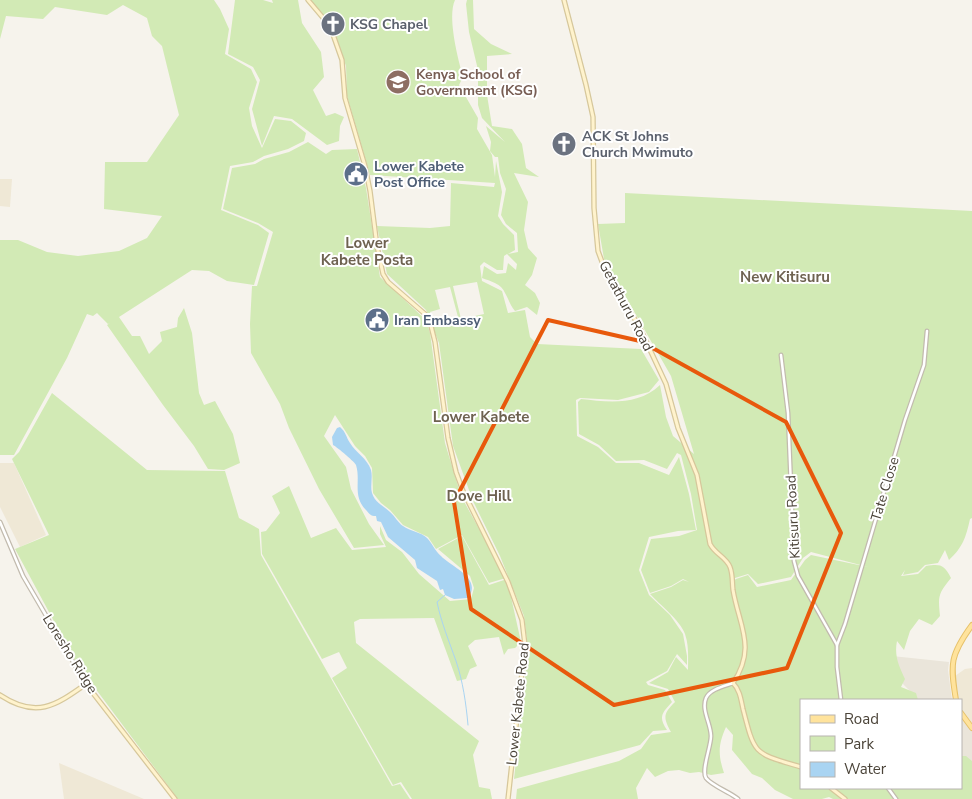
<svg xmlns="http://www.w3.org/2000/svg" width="972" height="799" font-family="'Nunito Sans',sans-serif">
  <rect width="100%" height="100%" fill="#f6f3ec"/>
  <g fill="#eae5da">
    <polygon points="892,656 949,662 948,670 952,700 915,700 913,694 903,684"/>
    <polygon points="961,715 972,728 972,776 961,759"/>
  </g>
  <g fill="#efe8d6">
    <polygon points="0,179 12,179 10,207 0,206"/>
    <polygon points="0,463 14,463 46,535 20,547 0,507"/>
    <polygon points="972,668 972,723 961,708 961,700 958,700 954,680 955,676 965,669"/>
    <polygon points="59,763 144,799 64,799"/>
  </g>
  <g fill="#d2eab5" fill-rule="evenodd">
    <polygon points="0,0 214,0 220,9 229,29 225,54 251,69 257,82 249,108 252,126 262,148 275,119 291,121 306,133 304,141 288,149 264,156 253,162 230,166 221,210 258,225 269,233 254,285 227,281 209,271 192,270 119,317 132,336 140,336 149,354 162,341 160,332 177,327 178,318 184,308 192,333 199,393 204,405 215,401 233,434 240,463 224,470 208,469 194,446 163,405 107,325 110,323 108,324 97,313 93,316 87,314 67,358 14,455 0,455 0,240 18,240 47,252 78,256 119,251 147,238 162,216 104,209 105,162 147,162 179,115 162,46 152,36 147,18 123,5 107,15 55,7 43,19 6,16 0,39"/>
    <polygon points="235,0 263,0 273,3 272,0 298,0 302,23 321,52 324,77 313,90 326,116 335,113 344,117 340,126 339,141 327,145 292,119 274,116 262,146 252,109 260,80 253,67 228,54"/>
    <path d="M311,0H455C447,17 458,59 463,77L459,85L478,118L477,129L492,155L495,177L496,161L502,192L498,216L503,224L514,235L515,250L508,254L518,252L517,233L506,224L501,215L506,189L500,173L498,157H495L490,151L491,142L486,126L505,142L482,118L478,105V70L469,32L466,4L467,0H473L474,29L491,44L512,54L487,56V95L492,126L512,129L522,144L526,168L539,177L514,173L528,202L524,230L528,248L537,258L532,275L525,285L535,293L540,303L537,315L527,307L515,311C510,305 509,300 505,293C502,284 490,281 482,278L484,266L497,274L506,273L508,263L516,270L517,264L507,254L504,256L503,270H497L484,262L480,266L482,281L502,291L508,313L525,310L530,337L537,344L641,349L659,380L649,392L618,400L580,398L576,400L577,436L598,447L616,463H639L669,475L679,457L689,494L696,530L678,531L649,537L639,570L649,595L670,615L683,634L687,656V665L677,654L667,671L646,682L648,685L665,690L672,702C662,713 658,717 667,730L653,731L640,745L514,779L528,649L524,616L500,556L473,501L453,446L439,343L426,310L387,274L377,226L430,228L450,226L451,183L494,187L495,183L370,175L347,96L346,66L332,26ZM477,282L484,314L461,319L453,286ZM450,287L458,317L433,323L430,312L440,309L435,290Z"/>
    <polygon points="308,142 326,154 332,150 357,149 366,188 380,277 426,320 430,333 445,443 461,496 506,578 489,583 462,535 436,549 428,537 403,525 390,510 381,503 373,493 372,468 365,456 355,446 335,415 324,436 346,467 351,489 369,524 384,545 354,548 319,489 289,428 280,404 251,353 250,324 252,286 257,286 273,232 258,223 223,209 232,168 255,164 264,159 289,152"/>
    <path d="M625,193L972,211V518L970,519C966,537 963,547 949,560L945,550L938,563L925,565L918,572L903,575L905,570L901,576L918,574L926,566C940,564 944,564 951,578C938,594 938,596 940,616L932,625L919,619L910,631L904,650L897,641C894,656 899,666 905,679L901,687L916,693L918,700H801V788H961V756H966L972,761V799H833L829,797L822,799H793L775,790L762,778L752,774L732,750L733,735L726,727C718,745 718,755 724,773L711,775L699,772L690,773L679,770L668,771L655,777L647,768L636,788L638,799H516L517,789L619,761L641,749L651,735L671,732C663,717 663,714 675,702L668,689L649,683L668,672L676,657L688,670C688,658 689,645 685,634C680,620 660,605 650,594L671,587L683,580L689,582L683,579L671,586L650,593L641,570L651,539L679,536L697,530L691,494L681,455L677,453L667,469L644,460L616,461L599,445L579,434L578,402L581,399C608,402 638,406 660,385L666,417L673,436L694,454L671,376L604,259L598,224L625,223ZM811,552L868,567L811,555L805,560L791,580L757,587L748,575L736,579L731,583L735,578L748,574L758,584L791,577L803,558Z"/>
    <polygon points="52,393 147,470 225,471 239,518 259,529 261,555 392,786 400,784 410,799 178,799 77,664 15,549 49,535 12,459 19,452"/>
    <polygon points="289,486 311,538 336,528 352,550 386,547 380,534 380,526 386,540 402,552 419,574 450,601 471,599 474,588 470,576 438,549 462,536 489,585 507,579 521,642 515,648 508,649 504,655 499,637 475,640 468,646 477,666 470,669 466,679 457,681 434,618 360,619 354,622 356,643 479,741 473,755 479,787 490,789 492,799 412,799 401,782 393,785 332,678 347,668 339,652 322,659 262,554 261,532 266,531 280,513 272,496"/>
  </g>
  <path fill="#a9d4f2" d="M340,427C346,432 346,437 350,443C356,453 367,458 371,470C373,478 370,486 372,493C375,503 384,506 390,512C395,516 398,523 403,526C410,531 421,532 427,538C432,543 435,551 441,556C451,567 483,578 468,598L454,599L445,595L443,589L440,590L437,581L417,568L415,560L388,537L381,522L377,521L376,516C370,516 370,514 366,510C352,496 361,481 356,465C356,463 337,447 333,445L332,437L337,428Z"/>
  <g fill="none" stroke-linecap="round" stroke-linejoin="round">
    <path stroke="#a9d4f2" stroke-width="1" d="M445,595L437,602C441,622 449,641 456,661C463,682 466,703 468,725"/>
    <defs>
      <g id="tertiary">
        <polyline points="781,355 788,413 794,561 798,576 837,645 837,667 841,700"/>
        <polyline points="0,522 23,576 86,684"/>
        <polyline points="837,645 845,624 905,420 924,365 927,331"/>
        <path d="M733,683C725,686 710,689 706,698C701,710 711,724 711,736C711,747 701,770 706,778C712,786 730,792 738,799"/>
        <polyline points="888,788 896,799"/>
      </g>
      <g id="secondary">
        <polyline points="308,0 330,26 342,60 345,98 365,166 370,191 377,246 383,274 388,282 425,314 430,322 435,342 448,438 456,472 463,491 508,582 522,620 525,645 508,799"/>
        <path d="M564,0L586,85L593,117L594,208L598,251L608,278L638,324L666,384L678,428L697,475L710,544C715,554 726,557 730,567C733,575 732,582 733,590C739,626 757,647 733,683C740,690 741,700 743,709C755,756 754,753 801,767"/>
        <path d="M0,695C36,719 55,706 86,684L175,799"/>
        <polyline points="831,788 845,799"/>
      </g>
      <g id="primary">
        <path d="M956,700C950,664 950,655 972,625"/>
        <polyline points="961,713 972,728"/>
      </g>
    </defs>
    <use href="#tertiary" stroke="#c2bbae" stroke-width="5"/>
    <use href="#secondary" stroke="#d6c79b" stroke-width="5.5"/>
    <use href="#primary" stroke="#e6c16a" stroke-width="6"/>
    <use href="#tertiary" stroke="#fff" stroke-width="2.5"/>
    <use href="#secondary" stroke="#fff3cd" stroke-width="3"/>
    <use href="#primary" stroke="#ffe39c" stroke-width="4"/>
  </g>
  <path fill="none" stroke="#e8590c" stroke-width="4" stroke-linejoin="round" d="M548,320L640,341L786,422L841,533L787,668L614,705L471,609L454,502Z"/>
  <defs>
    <symbol id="church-disc" viewBox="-11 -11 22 22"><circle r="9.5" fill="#6b7280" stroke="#fff"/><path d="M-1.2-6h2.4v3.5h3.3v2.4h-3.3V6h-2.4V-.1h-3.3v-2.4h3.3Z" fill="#fff"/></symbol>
    <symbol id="university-disc" viewBox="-11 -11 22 22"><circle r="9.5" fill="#8d6e63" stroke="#fff"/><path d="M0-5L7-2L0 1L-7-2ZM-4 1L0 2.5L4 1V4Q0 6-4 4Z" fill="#fff"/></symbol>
    <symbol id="civic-disc" viewBox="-11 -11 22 22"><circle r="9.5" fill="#5c6f8a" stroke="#fff"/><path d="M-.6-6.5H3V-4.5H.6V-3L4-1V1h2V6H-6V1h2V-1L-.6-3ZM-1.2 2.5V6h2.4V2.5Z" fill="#fff"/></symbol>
  </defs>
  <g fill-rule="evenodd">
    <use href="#church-disc" x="319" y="10" width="28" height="28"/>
    <use href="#university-disc" x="384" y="68" width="28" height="28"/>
    <use href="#church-disc" x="550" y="130" width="28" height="28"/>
    <use href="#civic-disc" x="342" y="160" width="28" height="28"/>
    <use href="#civic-disc" x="363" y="306" width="28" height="28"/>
  </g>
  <g text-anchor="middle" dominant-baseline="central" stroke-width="4" stroke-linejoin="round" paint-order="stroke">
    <g font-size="14" font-weight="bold" fill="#5b616d" stroke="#fff" text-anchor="start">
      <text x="350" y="24">KSG Chapel</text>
      <text x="582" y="136">ACK St Johns<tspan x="582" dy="16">Church Mwimuto</tspan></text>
    </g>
    <g font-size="14" font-weight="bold" fill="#785e54" stroke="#fff" text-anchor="start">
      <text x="416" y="74">Kenya School of<tspan x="416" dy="16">Government (KSG)</tspan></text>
    </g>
    <g font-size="14" font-weight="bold" fill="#4e5e75" stroke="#fff" text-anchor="start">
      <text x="374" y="166">Lower Kabete<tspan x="374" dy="16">Post Office</tspan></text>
      <text x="394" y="320">Iran Embassy</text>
    </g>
    <g font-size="14" fill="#4b4439" stroke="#fff">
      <text transform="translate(626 306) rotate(62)">Getathuru Road</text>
      <text transform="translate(885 489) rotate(-73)">Tate Close</text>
      <text transform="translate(793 517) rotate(-93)">Kitisuru Road</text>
      <text transform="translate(70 654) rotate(58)">Loresho Ridge</text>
      <text transform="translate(518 704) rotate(-84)">Lower Kabete Road</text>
    </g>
    <g font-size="15" font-weight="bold" fill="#6e6250" stroke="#fff">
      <text x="367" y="243">Lower<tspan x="367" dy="17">Kabete Posta</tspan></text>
      <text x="785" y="277">New Kitisuru</text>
      <text x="481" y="417">Lower Kabete</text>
      <text x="479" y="496">Dove Hill</text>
    </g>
  </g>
  <rect x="800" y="699" width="162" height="90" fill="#ffffff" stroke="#b7b4b0"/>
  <rect x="810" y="715" width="25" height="8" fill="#ffe39c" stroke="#b7b4b0"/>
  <text x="844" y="724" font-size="15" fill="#4b4439">Road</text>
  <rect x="810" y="736" width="25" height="15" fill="#d2eab5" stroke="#b7b4b0"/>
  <text x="844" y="749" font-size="15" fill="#4b4439">Park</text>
  <rect x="810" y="762" width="25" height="15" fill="#a9d4f2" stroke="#b7b4b0"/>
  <text x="844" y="774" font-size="15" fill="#4b4439">Water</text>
</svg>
